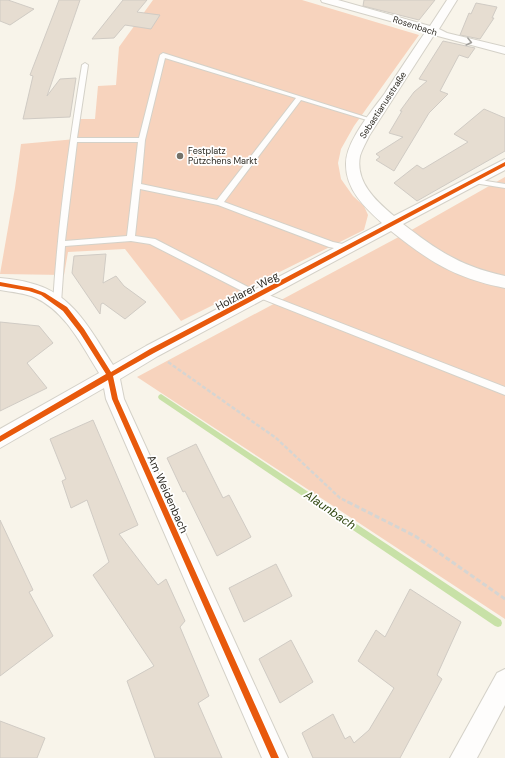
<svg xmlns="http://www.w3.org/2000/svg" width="505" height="758" font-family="'DM Sans',sans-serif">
  <rect width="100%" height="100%" fill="#f8f4ea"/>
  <g fill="#f7d3bd">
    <polygon points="153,0 302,0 419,35 354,126 341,149 338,163 341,179 353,196 364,206 368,215 364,230 181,321 125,249 68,252 64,275 0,274 15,188 21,144 76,139 78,119 95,119 98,86 116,85 119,47"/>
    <polygon points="505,177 505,619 137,377 408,232"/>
  </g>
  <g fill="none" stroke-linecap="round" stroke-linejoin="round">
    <polygon fill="#c8e1a7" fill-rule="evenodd" points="161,394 501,620 502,623 501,626 498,627 495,626 159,399 158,397 159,395"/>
  </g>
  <g fill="#e6ddd1" stroke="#d0cbc4">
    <polygon points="0,0 8,0 34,9 10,25 0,21"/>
    <polygon points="59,0 80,0 47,96 60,79 76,78 70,117 23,119 33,76 30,75"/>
    <polygon points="123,0 147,0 137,12 160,15 151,29 125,25 114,38 92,39"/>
    <polygon points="364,0 435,0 419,20 363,6"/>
    <polygon points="476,3 497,7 492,18 494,18 480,39 460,35 469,13 471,14"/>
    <polygon points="443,41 475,48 468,58 459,55 440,91 448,94 429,113 394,171 376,160 380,157 376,154 403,137 389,133 402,111 400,111 414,92 427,81 419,79"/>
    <polygon points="484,109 505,118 505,151 417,201 394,183 417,165 423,169 468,142 454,134"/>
    <polygon points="106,254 103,283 116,276 124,286 146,302 125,319 103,303 101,304 100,314 72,273 74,256"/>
    <polygon points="0,322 39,326 53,343 27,363 47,388 0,411"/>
    <polygon points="93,420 138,525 119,534 158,585 166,579 185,621 180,627 209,696 198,703 222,758 155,758 127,681 154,666 93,575 109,562 87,500 71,508 62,481 66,479 50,439"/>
    <polygon points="196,444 223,498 229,495 251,537 217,556 185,491 183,492 167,458"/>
    <polygon points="0,520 33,590 29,592 53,636 0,676"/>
    <polygon points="276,564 292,596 244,622 229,588"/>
    <polygon points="410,589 461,622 437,675 442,679 400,758 313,758 302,733 333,714 345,739 350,736 354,743 369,730 394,688 358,661 376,630 385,637"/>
    <polygon points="291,640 313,682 280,703 259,659"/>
    <polygon points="0,721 45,738 37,758 0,758"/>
  </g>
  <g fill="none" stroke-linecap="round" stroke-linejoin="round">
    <defs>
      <g id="lane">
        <path d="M163,53L375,120L374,121H370L301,100L224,202L333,242L352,246L353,248L352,250L349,251L329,247L218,205L140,189L135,236L155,239L248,287L505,387V395L242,291L150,244L131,241L65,246L61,303L60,305H54L53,303C58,223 69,144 82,65L85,63L88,65L77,138H139L160,55ZM165,58L296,98L217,200L141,184L145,140ZM77,142H138L127,236L65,241Z"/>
        <polygon points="474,179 505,184 505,188 474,183"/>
      </g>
      <g id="street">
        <path d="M321,0H338L430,26L447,0H457L439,29L447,33L505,47V54L434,35L369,136C366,143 362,149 360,156C355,182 376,201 394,216L505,159V170L403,224C438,251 462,267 505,276V288C455,278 430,262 391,231L158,356L120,379L124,399L288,758H262L106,399L104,388L0,448V429L99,373C82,346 66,312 36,298C25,293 12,292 0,290V278C10,279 20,280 30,283C73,293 91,331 113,365L146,346L382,223C364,207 346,189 346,165C345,142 372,111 385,93C398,72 412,52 426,31L322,2Z"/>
        <polygon points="505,669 505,705 477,758 450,758 497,673"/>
      </g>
    </defs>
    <use href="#lane" stroke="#d4d1c8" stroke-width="2"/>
    <use href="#street" stroke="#d4d1c8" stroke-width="2"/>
    <polyline stroke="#d6d5d2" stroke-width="2.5" stroke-dasharray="4 2" stroke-linecap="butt" points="168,362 276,438 340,498 350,503"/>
    <polyline stroke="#d6d5d2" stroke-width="3" stroke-dasharray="5 2.5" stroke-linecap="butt" points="348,502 415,536 505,599"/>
    <use href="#lane" fill="#fefdfc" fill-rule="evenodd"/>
    <use href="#street" fill="#fefdfc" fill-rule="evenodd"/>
    <defs>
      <polygon id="cycleway" points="505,162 505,166 154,353 113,376 118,399 279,758 271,758 112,399 108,380 0,442 0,436 106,374 80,333 63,311 41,295 29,291 0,286 0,282 32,288 45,293 67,307 84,329 111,372 150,349"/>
    </defs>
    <use href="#cycleway" stroke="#fff" stroke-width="2"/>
    <use href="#cycleway" fill="#e8590c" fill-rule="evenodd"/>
  </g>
  <defs><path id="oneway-chevron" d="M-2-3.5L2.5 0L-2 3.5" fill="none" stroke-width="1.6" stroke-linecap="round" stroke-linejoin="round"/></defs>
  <use stroke="#a09e9a" href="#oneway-chevron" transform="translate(469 42) rotate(14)"/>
  <circle fill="#747168" stroke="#fff" stroke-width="1.5" cx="180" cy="156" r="4"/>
  <g text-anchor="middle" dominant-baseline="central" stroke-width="3.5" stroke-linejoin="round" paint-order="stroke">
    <g font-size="9" fill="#2d2a22" stroke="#fff">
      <text transform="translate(415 26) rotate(18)">Rosenbach</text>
      <text transform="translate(383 105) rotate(-57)">Sebastianusstraße</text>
    </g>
    <g font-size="9" fill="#2d2a22" stroke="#fff" text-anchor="start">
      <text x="188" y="151">Festplatz<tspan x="188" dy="10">Pützchens Markt</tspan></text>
    </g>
    <g font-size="11" fill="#2d2a22" stroke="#fff">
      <text transform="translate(247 291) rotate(-28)">Holzlarer Weg</text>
      <text transform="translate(168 494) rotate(66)">Am Weidenbach</text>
    </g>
    <g font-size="12" font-style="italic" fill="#2f460e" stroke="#fff">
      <text transform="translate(330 510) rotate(34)">Alaunbach</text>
    </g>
  </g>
</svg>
